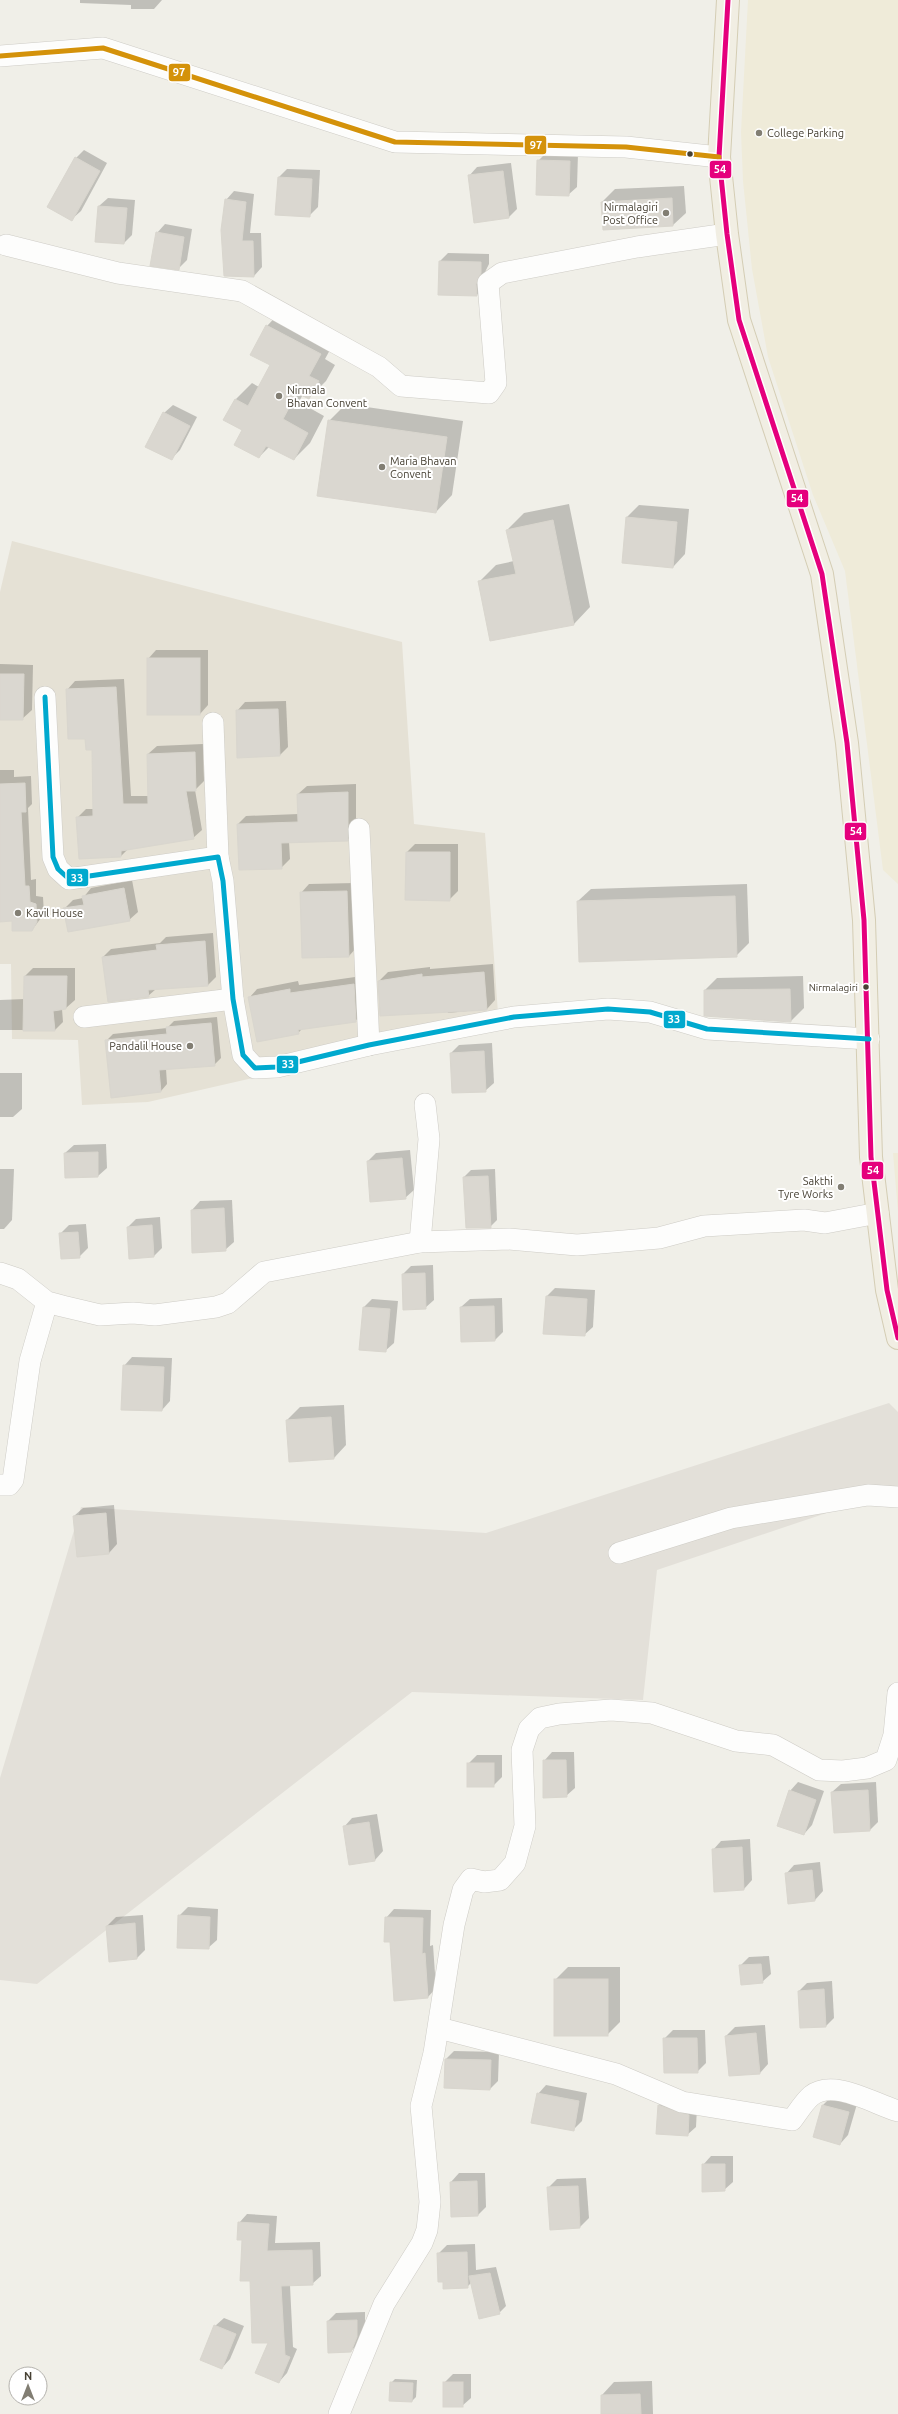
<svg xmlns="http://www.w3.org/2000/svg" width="898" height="2414" font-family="Ubuntu,sans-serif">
  <rect width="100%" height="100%" fill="#f0efe8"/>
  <polygon fill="#e5e1d5" points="12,541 402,642 414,824 485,833 499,1027 370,1051 148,1102 82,1105 78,1040 12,1039 11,964 0,964 0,592"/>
  <polygon fill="#e3e0d9" points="889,1403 898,1412 898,1489 657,1570 643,1700 412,1692 37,1984 0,1980 0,1778 81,1507 486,1533"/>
  <g fill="#efebd9">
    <polygon points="748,0 898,0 898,884 883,870 845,571 813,495 768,357 752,269 743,181 741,132"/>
    <polygon points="893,1153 898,1153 898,1212"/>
  </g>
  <g fill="#0003">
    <polygon points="80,0 162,0 154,9 131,9 131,5 80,3"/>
    <polygon points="84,150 107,163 81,211 72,219 76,158"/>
    <polygon points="547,152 578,153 577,187 568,195 538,161"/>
    <polygon points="511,163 517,209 509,217 469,176 477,167"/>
    <polygon points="287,169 320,170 318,207 309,216 276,214 279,177"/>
    <polygon points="684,186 686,213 673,225 602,202 615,189"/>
    <polygon points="234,191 254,194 250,233 261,233 262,267 254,276 226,200"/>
    <polygon points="108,198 135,200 132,235 124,243 96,241 99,206"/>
    <polygon points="165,224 192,229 187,260 178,269 157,233"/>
    <polygon points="448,253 489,254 489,264 484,274 485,286 477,295 440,261"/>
    <polygon points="283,309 337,337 325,359 335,365 326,381 309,398 303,394 299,402 324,416 310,443 294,459 270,446 259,457 243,429 235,400 252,383 259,387 271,365 267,326"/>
    <polygon points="346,404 463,421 452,495 436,512 329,421"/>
    <polygon points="173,405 197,417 180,450 171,459 164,413"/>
    <polygon points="569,504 590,607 574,624 479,582 496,565 514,561 507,530 524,513"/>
    <polygon points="639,505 689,509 685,554 673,567 626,518"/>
    <polygon points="156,650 208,650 208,705 200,714 148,659"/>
    <polygon points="0,664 33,665 32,710 22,719 0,719"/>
    <polygon points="124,679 131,796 149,796 148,754 157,746 203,744 204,781 195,790 202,830 193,838 128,849 121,856 77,818 86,809 94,809 93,749 86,738 67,690 75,681"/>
    <polygon points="286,701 288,747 280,755 237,711 245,702"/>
    <polygon points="0,770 14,770 14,777 31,776 32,804 28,808 31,880 36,879 36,896 43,897 44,914 32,930 13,920 0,921"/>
    <polygon points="356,784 356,832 347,840 289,842 290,859 281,868 238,824 246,816 299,814 298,794 307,786"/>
    <polygon points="415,844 458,844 458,891 449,900 407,852"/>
    <polygon points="132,880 138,912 129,920 64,909 73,900 83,898 91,888"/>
    <polygon points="355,883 357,947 349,956 301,893 309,884"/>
    <polygon points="747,884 749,943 736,956 578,901 591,889"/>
    <polygon points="213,933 216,977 208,985 156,989 148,996 103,957 111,949 160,943 166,937"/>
    <polygon points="493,964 495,1000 487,1009 448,1013 447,1010 379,981 388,972 430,967 430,969"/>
    <polygon points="33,968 75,968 75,1000 66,1008 62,1009 63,1022 55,1030 0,1030 0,1000 25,999 25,976"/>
    <polygon points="362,976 364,1013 355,1021 302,1029 298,1033 249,998 257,989 298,981 299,985"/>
    <polygon points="803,976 804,1008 791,1021 705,990 717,978"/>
    <polygon points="217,1017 221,1058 214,1065 166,1069 167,1084 161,1091 106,1041 113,1034 167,1028 174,1021"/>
    <polygon points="492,1043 494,1083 485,1091 451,1053 459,1045"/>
    <polygon points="0,1073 22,1073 22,1109 13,1117 0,1117"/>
    <polygon points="106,1144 107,1168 98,1176 66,1177 65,1153 74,1145"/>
    <polygon points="410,1150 414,1190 405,1198 368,1161 376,1153"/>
    <polygon points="0,1169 14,1169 12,1220 4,1229 0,1229"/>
    <polygon points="495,1169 497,1220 490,1227 464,1177 471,1170"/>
    <polygon points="232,1200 234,1242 225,1250 193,1252 192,1210 200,1201"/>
    <polygon points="160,1217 162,1248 154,1256 130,1258 128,1227 136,1219"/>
    <polygon points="86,1224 88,1248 79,1257 60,1234 69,1225"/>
    <polygon points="433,1265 434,1300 425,1308 403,1274 411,1266"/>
    <polygon points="555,1288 595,1290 593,1327 584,1335 547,1296"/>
    <polygon points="502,1298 503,1332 495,1340 461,1307 470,1299"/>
    <polygon points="372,1299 398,1301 394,1343 385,1351 364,1307"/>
    <polygon points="132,1357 172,1358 170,1401 162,1410 124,1366"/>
    <polygon points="344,1405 346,1445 334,1458 287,1420 300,1407"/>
    <polygon points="114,1505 117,1544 109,1553 74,1516 83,1508"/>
    <polygon points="552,1752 574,1752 575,1788 566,1796 544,1761"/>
    <polygon points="477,1755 502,1755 502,1777 493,1786 468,1764"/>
    <polygon points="798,1782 824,1791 812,1825 804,1834 790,1791"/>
    <polygon points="876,1782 878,1822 870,1830 832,1792 841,1784"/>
    <polygon points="377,1814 383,1851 375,1860 344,1827 352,1818"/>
    <polygon points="750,1839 752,1880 744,1889 715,1891 713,1850 721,1841"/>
    <polygon points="820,1862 823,1891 815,1900 789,1903 786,1874 794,1865"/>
    <polygon points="188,1907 218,1909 217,1940 208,1948 179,1916"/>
    <polygon points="394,1909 431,1910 430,1946 433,1945 436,1988 428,1997 395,1999 391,1941 386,1918"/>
    <polygon points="143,1915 145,1950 137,1958 107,1926 116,1917"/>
    <polygon points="769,1956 771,1974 762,1982 741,1965 749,1957"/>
    <polygon points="568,1967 620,1967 620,2022 607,2035 555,1980"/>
    <polygon points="832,1981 834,2018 826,2026 799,1991 807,1983"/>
    <polygon points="765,2025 768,2064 760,2073 726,2036 735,2027"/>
    <polygon points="673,2030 705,2030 706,2063 697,2072 664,2039"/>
    <polygon points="454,2051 499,2052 498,2081 490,2089 446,2059"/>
    <polygon points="546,2085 587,2093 582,2121 573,2130 538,2094"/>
    <polygon points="668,2097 697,2107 696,2127 687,2135 659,2105"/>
    <polygon points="831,2097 857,2104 848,2135 840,2144 823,2105"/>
    <polygon points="711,2156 733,2156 733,2182 724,2190 703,2165"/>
    <polygon points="459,2173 485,2173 486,2207 478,2215 452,2216 451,2182"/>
    <polygon points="586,2178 589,2218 580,2227 551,2229 548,2188 557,2179"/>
    <polygon points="247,2214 277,2216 275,2243 320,2242 321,2276 312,2284 290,2285 293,2347 297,2349 287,2373 279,2382 270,2342 251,2280 239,2223"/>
    <polygon points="475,2244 476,2270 496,2267 506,2306 499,2313 471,2283 467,2287 438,2254 447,2245"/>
    <polygon points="365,2312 365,2328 359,2343 351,2351 328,2321 336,2313"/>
    <polygon points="224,2318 244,2326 230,2359 222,2368 215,2326"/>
    <polygon points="453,2374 471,2374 471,2398 462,2406 444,2383"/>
    <polygon points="395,2379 417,2380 416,2397 412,2401 391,2383"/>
    <polygon points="652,2381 653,2414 602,2414 602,2395 614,2382"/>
  </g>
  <g fill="#dad7d0" stroke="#d9d6ce">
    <polygon points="75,157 100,171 72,221 47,207"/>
    <polygon points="537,160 570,161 569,196 536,195"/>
    <polygon points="503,171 509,218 474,223 468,175"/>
    <polygon points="278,177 312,179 310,217 275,215"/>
    <polygon points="672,198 673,226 603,230 601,202"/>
    <polygon points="225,199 246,202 242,241 253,241 254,277 224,276 221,230"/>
    <polygon points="98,206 127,208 124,244 95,242"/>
    <polygon points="156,232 184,237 179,270 150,266"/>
    <polygon points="439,261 481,262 481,273 476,284 477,296 438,295"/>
    <polygon points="266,325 321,354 309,376 319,381 309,399 297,393 283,419 308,433 294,460 266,446 259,458 234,445 242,430 223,420 235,399 248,406 270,365 250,355"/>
    <polygon points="163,412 190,426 172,460 145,447"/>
    <polygon points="328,420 447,437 436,513 317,496"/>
    <polygon points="626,517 677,522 673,568 622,563"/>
    <polygon points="553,520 574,625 490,641 478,581 516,574 506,530"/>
    <rect x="147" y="658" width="53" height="57"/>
    <polygon points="0,674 24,674 23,720 0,720"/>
    <polygon points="116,687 123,804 148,804 147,754 195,752 196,791 186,791 194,839 121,851 121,857 79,859 76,817 93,816 92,750 86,750 85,739 68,739 66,689"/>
    <polygon points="278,709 280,756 237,758 236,710"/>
    <polygon points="25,783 26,812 21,812 25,886 29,886 30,902 36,904 37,922 32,931 12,931 12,921 0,922 0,784"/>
    <polygon points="348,792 348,841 281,843 282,869 239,870 237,824 298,822 297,794"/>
    <polygon points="406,852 450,852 450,901 405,900"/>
    <polygon points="124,888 130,921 68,932 63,908 84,905 82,896"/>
    <polygon points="347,891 349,957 302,958 300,892"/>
    <polygon points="735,896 737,957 579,962 577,901"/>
    <polygon points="205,941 208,986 148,990 149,997 108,1002 102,957 157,950 156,945"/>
    <polygon points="484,972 487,1010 380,1016 378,981 422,974 422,977"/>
    <polygon points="24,976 67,976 66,1009 53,1011 55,1031 23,1031"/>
    <polygon points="354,984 356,1022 298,1030 299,1034 257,1042 248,997 290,989 290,993"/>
    <polygon points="790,989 791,1022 704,1016 704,990"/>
    <polygon points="211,1023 215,1066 159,1070 161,1092 111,1098 105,1040 167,1034 166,1027"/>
    <polygon points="484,1051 486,1092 452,1093 450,1053"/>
    <polygon points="98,1152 98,1177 65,1178 64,1153"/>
    <polygon points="402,1158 406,1199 370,1202 367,1161"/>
    <polygon points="488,1176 491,1228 466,1228 463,1177"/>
    <polygon points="224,1208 226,1251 192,1253 191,1210"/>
    <polygon points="152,1225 154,1257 129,1259 127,1227"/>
    <polygon points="78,1232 80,1258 61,1259 59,1233"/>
    <polygon points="425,1273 426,1309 403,1310 402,1274"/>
    <polygon points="546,1296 587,1299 585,1336 543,1334"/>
    <polygon points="494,1306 495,1341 461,1342 460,1307"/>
    <polygon points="363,1307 390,1309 386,1352 359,1350"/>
    <polygon points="123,1365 164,1367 162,1411 121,1410"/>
    <polygon points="331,1417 334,1459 289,1462 286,1420"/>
    <polygon points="106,1513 109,1554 77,1557 73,1516"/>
    <polygon points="543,1760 566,1760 567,1797 543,1798"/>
    <rect x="467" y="1763" width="27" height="24"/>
    <polygon points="789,1790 816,1800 804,1835 777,1826"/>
    <polygon points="868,1790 870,1831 834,1833 831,1792"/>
    <polygon points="369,1822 375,1861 349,1865 343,1826"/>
    <polygon points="742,1847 744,1890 714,1892 712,1849"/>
    <polygon points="812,1870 815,1901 788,1904 785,1873"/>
    <polygon points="178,1915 210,1917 209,1949 177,1948"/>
    <polygon points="385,1917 423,1918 422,1954 425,1953 428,1998 394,2001 390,1942 384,1942"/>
    <polygon points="135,1923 137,1959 109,1962 106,1926"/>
    <polygon points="761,1964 763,1983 741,1985 739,1965"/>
    <rect x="554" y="1979" width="54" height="57"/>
    <polygon points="824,1989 826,2027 800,2028 798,1991"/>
    <polygon points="756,2033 760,2074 729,2076 725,2036"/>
    <polygon points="663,2038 697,2038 698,2073 664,2073"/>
    <polygon points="445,2059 491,2060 490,2090 444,2088"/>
    <polygon points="537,2093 579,2101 574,2131 531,2123"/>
    <polygon points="658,2105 689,2115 688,2136 656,2134"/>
    <polygon points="822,2105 849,2112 840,2145 813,2137"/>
    <polygon points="702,2164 725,2164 725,2191 702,2192"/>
    <polygon points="477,2181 478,2216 451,2217 450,2182"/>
    <polygon points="578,2186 580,2228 550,2230 547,2187"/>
    <polygon points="238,2222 269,2224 267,2251 312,2250 313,2285 281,2286 285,2355 290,2357 279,2383 255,2373 268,2343 252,2343 250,2281 240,2281 242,2240 237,2240"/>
    <polygon points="467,2252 468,2288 443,2289 443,2282 438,2282 437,2253"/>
    <polygon points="490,2273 500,2314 479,2319 469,2276"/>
    <polygon points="357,2320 357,2337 351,2352 328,2353 327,2321"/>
    <polygon points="214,2325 236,2334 222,2369 200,2360"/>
    <polygon points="390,2382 413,2383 412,2402 389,2401"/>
    <rect x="443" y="2382" width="20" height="25"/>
    <polygon points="640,2394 641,2414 601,2414 601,2395"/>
  </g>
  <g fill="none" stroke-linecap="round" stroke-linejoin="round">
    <defs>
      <g id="street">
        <polyline points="0,56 103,48 395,142 626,147 719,157"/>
        <polyline points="6,245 118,273 242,291 379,367 401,386 489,393 496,383 488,283 502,273 637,247 727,234"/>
        <polyline points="45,697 53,857 58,869 69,879 218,857 223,881 233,999 243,1055 255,1068 277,1067 369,1045 514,1017 608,1009 650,1012 707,1029 869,1039"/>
        <polyline points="213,723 218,857"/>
        <polyline points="359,829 369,1045"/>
        <polyline points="84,1017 233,999"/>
        <polyline points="420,1242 429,1139 425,1104"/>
        <polyline points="0,1273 18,1279 47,1302 62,1306 100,1315 133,1313 155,1315 216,1307 228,1303 264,1272 420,1242 509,1239 577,1245 659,1238 704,1226 804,1220 825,1223 878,1213"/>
        <polyline points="0,1485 9,1485 13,1480 30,1361 47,1302"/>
        <polyline points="619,1553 731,1518 868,1495 898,1497"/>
        <path d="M439,2028L616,2074L682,2102L792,2120C798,2112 804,2102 811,2096C833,2078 874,2104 898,2111"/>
        <polyline points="339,2414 384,2304 422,2243 427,2230 430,2202 421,2106 434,2053 454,1925 463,1890 471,1879 484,1882 500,1880 515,1863 525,1826 522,1750 529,1729 540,1718 559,1714 611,1710 652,1713 736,1741 773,1745 819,1770 843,1771 867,1768 886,1760 894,1735 898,1693"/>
      </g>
      <polyline id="primary" points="728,0 719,157 727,234 739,320 822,574 847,743 864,920 871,1157 887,1290 898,1338"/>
    </defs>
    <use href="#street" stroke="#ceccc6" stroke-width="22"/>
    <use href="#primary" stroke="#d4cdb4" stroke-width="24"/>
    <use href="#street" stroke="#fdfdfc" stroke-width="21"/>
    <use href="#primary" stroke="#f1eee3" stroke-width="22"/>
    <defs>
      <polyline id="bus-1" points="728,0 719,157 727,234 739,320 822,574 847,743 864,920 871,1157 887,1290 898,1338"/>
      <polyline id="bus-2" points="0,56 103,48 395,142 626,147 719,157"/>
      <polyline id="bus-3" points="45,697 53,857 58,869 69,879 218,857 223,881 233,999 243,1055 255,1068 277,1067 369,1045 514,1017 608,1009 650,1012 707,1029 869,1039"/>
    </defs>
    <use href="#bus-1" stroke="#fff" stroke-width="8"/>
    <use href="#bus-2" stroke="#fff" stroke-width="8"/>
    <use href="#bus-3" stroke="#fff" stroke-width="8"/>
    <use href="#bus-1" stroke="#e5007d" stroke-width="5"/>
    <use href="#bus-2" stroke="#d4920a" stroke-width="5"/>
    <use href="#bus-3" stroke="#00a9ce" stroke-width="5"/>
  </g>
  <g fill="#827e73" stroke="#fff" stroke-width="1.5">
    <circle cx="759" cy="133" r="4"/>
    <circle cx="666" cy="213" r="4"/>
    <circle cx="279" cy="396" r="4"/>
    <circle cx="382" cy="467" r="4"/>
    <circle cx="18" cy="913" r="4"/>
    <circle cx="190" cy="1046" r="4"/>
    <circle cx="841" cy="1187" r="4"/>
  </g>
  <g fill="#474134" stroke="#fff" stroke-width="1.5">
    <circle cx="690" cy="154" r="3.5"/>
    <circle cx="866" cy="987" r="3.5"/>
  </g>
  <g text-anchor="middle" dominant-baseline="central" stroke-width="4" stroke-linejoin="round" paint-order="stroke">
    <g font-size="10" fill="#474134" stroke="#fff" text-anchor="end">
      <text x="858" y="987">Nirmalagiri</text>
    </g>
    <g font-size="11" fill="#474134" stroke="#fff" text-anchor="start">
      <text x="767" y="133">College Parking</text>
      <text x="658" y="207" text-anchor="end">Nirmalagiri<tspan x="658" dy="13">Post Office</tspan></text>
      <text x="287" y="390">Nirmala<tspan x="287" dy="13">Bhavan Convent</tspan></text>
      <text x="390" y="461">Maria Bhavan<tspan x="390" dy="13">Convent</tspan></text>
      <text x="26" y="913">Kavil House</text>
      <text x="182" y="1046" text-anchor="end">Pandalil House</text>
      <text x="833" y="1181" text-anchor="end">Sakthi<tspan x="833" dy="13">Tyre Works</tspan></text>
    </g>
  </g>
  <g stroke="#fff" stroke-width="1.5">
    <rect x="168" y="63" width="23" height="19" rx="4" fill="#d4920a"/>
    <rect x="524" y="135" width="23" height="20" rx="4" fill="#d4920a"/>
    <rect x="709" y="160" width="23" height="19" rx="4" fill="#e5007d"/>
    <rect x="786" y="489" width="23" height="19" rx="4" fill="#e5007d"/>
    <rect x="844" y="822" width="23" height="19" rx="4" fill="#e5007d"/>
    <rect x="66" y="868" width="23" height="19" rx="4" fill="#00a9ce"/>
    <rect x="663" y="1010" width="23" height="19" rx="4" fill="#00a9ce"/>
    <rect x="276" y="1055" width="23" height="19" rx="4" fill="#00a9ce"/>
    <rect x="861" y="1161" width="23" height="19" rx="4" fill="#e5007d"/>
  </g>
  <g font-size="11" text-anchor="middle" font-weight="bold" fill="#fff">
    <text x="179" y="76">97</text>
    <text x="536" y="149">97</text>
    <text x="720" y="173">54</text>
    <text x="797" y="502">54</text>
    <text x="856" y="835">54</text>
    <text x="77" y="882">33</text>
    <text x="674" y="1023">33</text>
    <text x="288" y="1068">33</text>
    <text x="873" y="1174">54</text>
  </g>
  <g transform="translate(28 2386)"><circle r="19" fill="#ffffff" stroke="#b5b3ae"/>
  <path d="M0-3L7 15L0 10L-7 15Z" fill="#827e73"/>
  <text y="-6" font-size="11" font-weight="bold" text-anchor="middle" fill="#474134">N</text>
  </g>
</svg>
